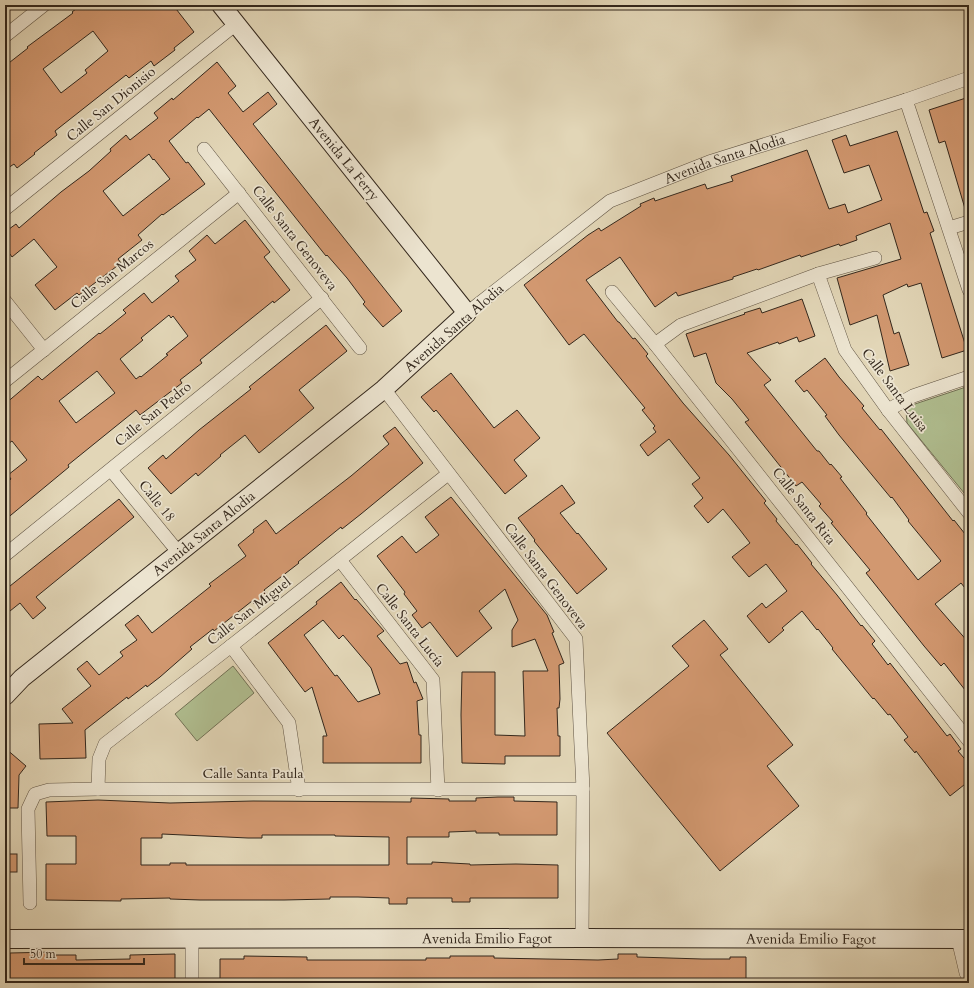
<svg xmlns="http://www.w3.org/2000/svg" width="974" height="988" font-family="Cardo,serif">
  <rect width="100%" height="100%" fill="#e2d6b7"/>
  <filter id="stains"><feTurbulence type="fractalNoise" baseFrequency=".005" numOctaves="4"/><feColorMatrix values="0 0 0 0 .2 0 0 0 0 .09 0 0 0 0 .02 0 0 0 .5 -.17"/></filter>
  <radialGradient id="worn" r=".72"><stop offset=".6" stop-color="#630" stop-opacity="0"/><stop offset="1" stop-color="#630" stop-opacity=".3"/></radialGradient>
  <g fill="#b0be90" stroke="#727256">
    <polygon points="969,386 969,499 907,423 906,410 915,404"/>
    <polygon points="233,666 254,693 197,741 175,714"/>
  </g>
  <g fill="#d29870" stroke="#33271c" fill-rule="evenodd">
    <path d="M81,5H173L194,32L174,48L175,50L154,66L151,61L129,78L126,75L55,131L57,135L34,153L35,154L17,168L14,164L5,170V66L28,48L27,47L73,13L72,12ZM93,31L108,51L85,70L87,73L61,93L43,69Z"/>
    <path d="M217,62L236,86L228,93L243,112L268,92L277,104L253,124L402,311L383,327L363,304L365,302L347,278L327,255L326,256L209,109L198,118L197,117L169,141L186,163L188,162L205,184L163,215L162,214L138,235L142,240L118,259L121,263L79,295L77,293L55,310L35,285L57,267L34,239L12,257L5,247V232L16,224L19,228L61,192L89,171L111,151L110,149L126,135L130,140L158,118L154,113L172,98L173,100ZM149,154L153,160L154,159L170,179L123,216L103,191Z"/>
    <polygon points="969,97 969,211 966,212 945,141 939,143 929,110"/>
    <polygon points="897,131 924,213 927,212 934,231 930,233 967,350 942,358 921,283 908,287 907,284 883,295 894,334 899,332 909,365 890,371 877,315 850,325 837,278 901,259 890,223 856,236 857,240 840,246 839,244 801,257 800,255 758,270 757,269 733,277 733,279 678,296 676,292 655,307 620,257 586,280 618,322 619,322 633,339 635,338 648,354 646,356 683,403 729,455 766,501 764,503 777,519 776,521 796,545 797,544 812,563 811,564 837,595 861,626 862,625 875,641 872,644 888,665 890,663 947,736 950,734 961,749 958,751 969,764 969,781 950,796 916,751 915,753 904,740 908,737 890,714 888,715 874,698 873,699 832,649 833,648 818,629 817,630 802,611 782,628 784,630 769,643 747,616 762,603 766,608 787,591 766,564 749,577 732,557 750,543 740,530 723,509 708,523 694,506 703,498 692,484 700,478 669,439 648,456 640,445 656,432 653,428 655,426 642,410 645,408 584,334 569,345 524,285 588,235 599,228 601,231 641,206 640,204 654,198 655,201 705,184 707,189 733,181 731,176 807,150 829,209 845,204 848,213 882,200 869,165 844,173 832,140 846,135 850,146"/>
    <path d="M245,220L270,252L264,257L290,290L274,303L273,301L200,360L202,363L180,380L182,383L140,415L136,410L68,465L69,467L5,520V484L11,479L8,475L27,460L12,441L5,446V404L38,376L42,380L99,333L100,334L126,313L123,310L144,293L152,303L179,281L175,276L196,260L189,251L207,235L215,244ZM169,315L171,318L173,316L188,336L166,354L168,355L141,377L140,376L136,379L120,359L143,340L141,338ZM97,371L115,393L76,423L59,401Z"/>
    <polygon points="802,299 815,336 799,342 797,337 779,344 778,342 747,353 771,380 764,385 817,451 819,451 830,465 831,464 842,477 840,478 867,513 866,514 918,580 941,561 908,521 909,520 892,497 891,498 839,435 825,416 827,415 807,390 804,392 795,381 825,358 839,377 864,406 862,408 880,430 881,429 953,521 954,520 969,539 969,593 961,583 935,604 969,643 969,695 944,663 941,666 924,646 866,573 870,570 831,523 833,522 819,506 821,504 802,482 796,486 745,422 749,420 732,399 716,383 706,353 694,357 686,334 745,314 744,313 760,308 762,313"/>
    <polygon points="326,325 347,351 299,390 314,408 259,453 245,435 220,455 221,456 198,476 196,473 171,494 148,468 163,455 166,459 199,430 251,389 249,387"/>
    <polygon points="451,373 494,428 517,410 540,438 514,460 527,476 505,494 436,410 434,412 421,397"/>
    <polygon points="395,427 423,463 361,514 342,529 341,527 298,562 299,563 264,590 267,594 254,604 252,601 214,631 213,629 190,647 192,649 160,677 147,687 146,685 128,699 127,697 85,730 86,758 40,759 39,724 73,723 62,709 91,686 77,669 87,661 99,675 123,656 120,652 137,640 125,625 138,615 152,633 211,586 209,584 246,556 238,545 254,532 253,530 266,520 276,534 351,476 389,444 383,436"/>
    <polygon points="562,485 575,503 560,513 577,534 578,533 607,569 577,594 534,541 535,540 518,518"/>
    <polygon points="451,497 547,615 554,632 552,633 564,663 559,665 560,699 559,708 557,708 558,736 560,736 560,756 505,756 505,764 462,763 461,715 462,672 495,672 495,735 525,736 523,671 548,671 535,639 512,647 512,630 518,620 505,589 479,611 492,628 457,657 430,622 422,628 412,615 417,611 404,594 405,592 377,556 402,536 416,553 439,535 425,517"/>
    <polygon points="119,499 134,517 36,597 46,608 33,619 20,603 5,615 5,590"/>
    <path d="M341,582L355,600L356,599L384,631L377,636L400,664L407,662L414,683L416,682L423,699L417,701L419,735H421V763H323V736H327L312,687L305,692L268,643L317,604L316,602ZM323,620L339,639L343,635L371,668L380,694L358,702L337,675L335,676L319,655L304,635Z"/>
    <polygon points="704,620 728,649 720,655 793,745 767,766 799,806 720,871 607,733 689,666 672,646"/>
    <polygon points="5,748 26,766 19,775 18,808 5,808"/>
    <path d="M498,797H514V801L557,802V835H499V833H476V831L449,832V837H407V864H432V862L470,864V865L516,864L558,865V898H470V902H452V898H407V904H389V898L358,897H330V899L284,900H200L170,899V898L121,899V901L46,900V864H76V836H47L46,802L98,800L170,803L253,801L411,802V798L449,799V801H476V798ZM162,834L248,838H262V835H335V836L389,837V865H186V863H170V865H141V838H162Z"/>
    <rect x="5" y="854" width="12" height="18"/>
    <polygon points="54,952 54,955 76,955 76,960 130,959 130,955 175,954 175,980 122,980 122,983 10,983 10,953"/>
    <polygon points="618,954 637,954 637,957 702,959 730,959 730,957 746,957 746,983 220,983 220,959 244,959 244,956 307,957 307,960 426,960 426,958 450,958 450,956 494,956 494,958 598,960 618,959"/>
  </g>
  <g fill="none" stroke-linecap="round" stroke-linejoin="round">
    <defs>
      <g id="street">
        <polyline points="5,36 44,5"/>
        <polyline points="906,100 969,290"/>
        <polyline points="204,149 360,348"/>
        <polyline points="5,209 236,24"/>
        <polyline points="949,228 969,222"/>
        <polyline points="818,274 845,350 888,410 969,513"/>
        <polyline points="612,292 655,344 969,741"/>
        <polyline points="5,301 44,350"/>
        <path id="s1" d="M467,313L610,201L709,162L906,100L969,78"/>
        <polyline points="655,344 681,325 818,274 875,258"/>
        <polyline points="5,381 239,193"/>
        <polyline points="384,389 576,639 583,789 582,938"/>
        <polyline points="888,410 913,396 969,377"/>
        <polyline points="111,470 179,553"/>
        <polyline points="5,555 322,298"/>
        <polyline points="340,560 433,680 438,790"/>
        <polyline points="231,646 289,723 299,790"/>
        <polyline points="98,789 99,759 105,744 231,646 448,474"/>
        <polyline points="30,903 28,809 35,794 49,790 98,789 583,789"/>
        <polyline points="192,939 192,983"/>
        <polyline points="958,939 966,973 969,977"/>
      </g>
      <g id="secondary">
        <path id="s2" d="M5,696L22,678L384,389L467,313L221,5"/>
        <path id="s3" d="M5,939L582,938L969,939"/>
      </g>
    </defs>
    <use href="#street" stroke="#5f5343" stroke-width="14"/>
    <use href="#secondary" stroke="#33271c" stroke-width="20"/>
    <use href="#street" stroke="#ece4d0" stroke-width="13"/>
    <use href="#secondary" stroke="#ece4d0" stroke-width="18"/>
  </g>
  <g text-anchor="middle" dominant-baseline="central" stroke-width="3.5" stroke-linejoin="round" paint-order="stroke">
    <g font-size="14" fill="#33271c" stroke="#ece4d0">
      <text transform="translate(111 104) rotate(-39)">Calle San Dionisio</text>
      <text transform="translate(344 159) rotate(51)">Avenida La Ferry</text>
      <text stroke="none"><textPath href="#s1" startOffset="304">Avenida Santa Alodia</textPath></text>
      <text transform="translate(295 238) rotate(52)">Calle Santa Genoveva</text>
      <text transform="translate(112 274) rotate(-39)">Calle San Marcos</text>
      <text transform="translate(454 328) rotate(-41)">Avenida Santa Alodia</text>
      <text transform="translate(895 390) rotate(53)">Calle Santa Luisa</text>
      <text transform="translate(153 414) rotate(-39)">Calle San Pedro</text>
      <text transform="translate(157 501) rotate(51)">Calle 18</text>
      <text transform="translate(804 506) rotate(52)">Calle Santa Rita</text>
      <text stroke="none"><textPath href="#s2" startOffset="257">Avenida Santa Alodia</textPath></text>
      <text transform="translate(546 576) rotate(53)">Calle Santa Genoveva</text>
      <text transform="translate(249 611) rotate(-38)">Calle San Miguel</text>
      <text transform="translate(410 625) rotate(52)">Calle Santa Lucía</text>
      <text x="253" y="773">Calle Santa Paula</text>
      <text stroke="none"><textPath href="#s3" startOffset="482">Avenida Emilio Fagot</textPath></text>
      <text stroke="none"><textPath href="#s3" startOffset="806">Avenida Emilio Fagot</textPath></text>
    </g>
  </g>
  <rect width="974" height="988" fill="none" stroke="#e2d6b7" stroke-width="20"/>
  <rect x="6" y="6" width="962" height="976" fill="none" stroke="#33271c" stroke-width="2"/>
  <rect x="10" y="10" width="954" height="968" fill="none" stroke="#33271c"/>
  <path d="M24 958v6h120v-6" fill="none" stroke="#33271c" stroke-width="2"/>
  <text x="30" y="958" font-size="12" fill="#33271c" stroke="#ece4d0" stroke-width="3" paint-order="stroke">50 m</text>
  <rect width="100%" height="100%" filter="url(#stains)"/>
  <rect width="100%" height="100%" fill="url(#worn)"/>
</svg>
